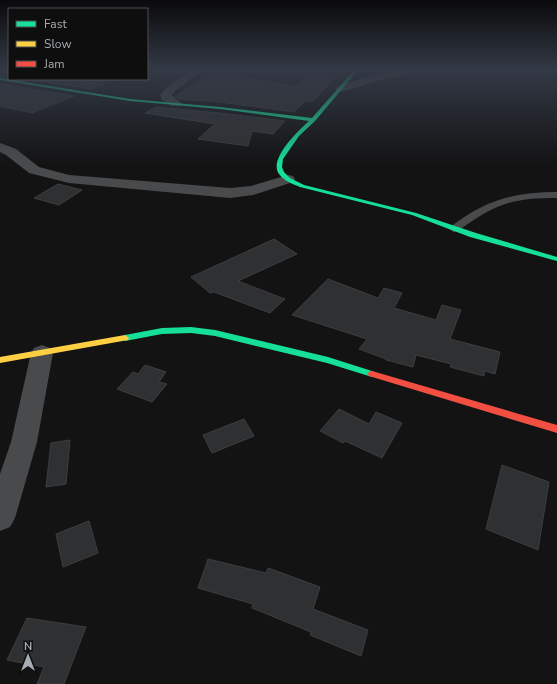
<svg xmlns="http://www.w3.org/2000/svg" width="557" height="684" font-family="'Nunito Sans',sans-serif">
  <rect width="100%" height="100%" fill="#131314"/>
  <g fill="#2f3031" stroke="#3c3e40">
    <polygon points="308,69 328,69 325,77 334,78 313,101 305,101 294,112 220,102 179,99 175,96 216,72 298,87"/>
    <polygon points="29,79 113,79 113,80 90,89"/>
    <polygon points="0,84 74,96 32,113 0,106"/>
    <polygon points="156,107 220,113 285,121 273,134 252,131 248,146 198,139 215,124 145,113"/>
    <polygon points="58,184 82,190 59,205 34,198"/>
    <polygon points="274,239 297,254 238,281 285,299 270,313 214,292 210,293 191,277"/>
    <polygon points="328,279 378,298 384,288 402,293 394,308 436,320 442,305 461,310 450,339 500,352 495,374 485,371 484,376 450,367 451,364 416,355 413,367 386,360 386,359 359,349 367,339 292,315"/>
    <polygon points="145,365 166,372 159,382 167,384 152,402 117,389 133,372 138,374"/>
    <polygon points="339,409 369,424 376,412 402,423 382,458 345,441 343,443 320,431"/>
    <polygon points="244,419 254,436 212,453 203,435"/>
    <polygon points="70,440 66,484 46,487 51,443"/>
    <polygon points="502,465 549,482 538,550 486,529"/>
    <polygon points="89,521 98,553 63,567 56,534"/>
    <polygon points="208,559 266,573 268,568 320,587 313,609 368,630 361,656 310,635 311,632 252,608 253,604 198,588"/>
    <polygon points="27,618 86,627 64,684 37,684 44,667 7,660"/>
  </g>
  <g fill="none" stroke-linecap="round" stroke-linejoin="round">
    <path fill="#484a4c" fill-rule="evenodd" d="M557,192V198C511,198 495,204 458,231L454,232L449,229C453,224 460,220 466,216C495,197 523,192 557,192Z"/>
    <g fill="#484a4c" fill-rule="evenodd">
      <polygon points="193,69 205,69 176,90 172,95 182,104 180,106 172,106 162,100 160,95 168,86"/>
      <polygon points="402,69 422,69 421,71 377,81 341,92 335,89 337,87 370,76"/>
      <polygon points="0,143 16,149 39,167 69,175 230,188 251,186 288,175 293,176 295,179 293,182 253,195 230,198 69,183 29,173 6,155 0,152"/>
      <polygon points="42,345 50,348 53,353 37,442 15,518 10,527 0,531 0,474 11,442 31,353 34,348"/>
    </g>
    <g fill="#16e098" fill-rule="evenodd">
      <path d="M355,69H359L315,121L299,136L283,159L282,167L284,172L290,178L304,185L416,213L476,233L557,257V261L470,237L412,215L300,187C293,184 284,181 279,174C268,159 299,130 309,121L220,109L130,101L0,80V78L130,99L220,107L312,118Z"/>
      <polygon points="191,327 215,330 328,357 375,372 377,374 375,376 372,377 327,363 215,336 191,333 162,334 125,341 121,338 125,335 162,328"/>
    </g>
    <polygon fill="#ffcf43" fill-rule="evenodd" points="125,335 129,338 128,340 0,363 0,357"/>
    <polygon fill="#f24e42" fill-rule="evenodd" points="372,371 557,425 557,433 369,376 367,374 369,372"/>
  </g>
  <linearGradient id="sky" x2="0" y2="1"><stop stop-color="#0a0a0b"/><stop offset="0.42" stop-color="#333945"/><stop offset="1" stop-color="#333945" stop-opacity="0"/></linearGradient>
  <rect width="557" height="165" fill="url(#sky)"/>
  <rect x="8" y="8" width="140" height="72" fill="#0e0e0f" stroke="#4b4d51"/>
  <rect x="16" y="21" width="20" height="6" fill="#16e098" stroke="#4b4d51"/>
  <text x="44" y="28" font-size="12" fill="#a6acb3">Fast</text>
  <rect x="16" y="41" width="20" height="6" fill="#ffcf43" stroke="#4b4d51"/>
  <text x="44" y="48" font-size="12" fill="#a6acb3">Slow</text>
  <rect x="16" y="61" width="20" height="6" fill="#f24e42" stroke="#4b4d51"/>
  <text x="44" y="68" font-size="12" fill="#a6acb3">Jam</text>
  <g transform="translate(28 656)" stroke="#0e0e0f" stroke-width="3" paint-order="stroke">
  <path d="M0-3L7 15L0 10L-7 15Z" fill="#a6acb3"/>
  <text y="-6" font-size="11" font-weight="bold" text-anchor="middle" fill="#a6acb3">N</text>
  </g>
</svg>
